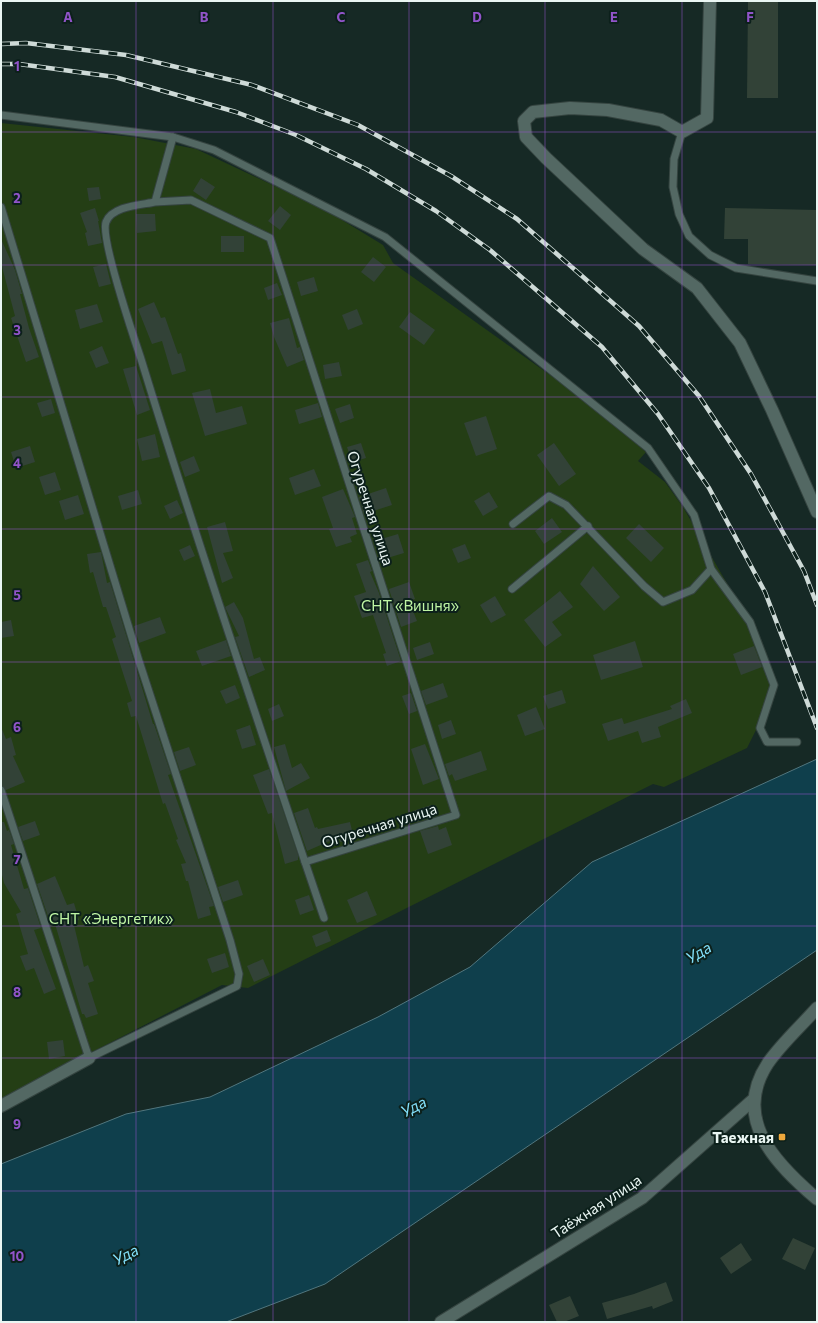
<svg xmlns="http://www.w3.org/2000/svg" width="818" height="1323" font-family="Commissioner,sans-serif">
  <rect width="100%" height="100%" fill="#162925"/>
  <polygon fill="#243e15" points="1,123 134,137 196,149 324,209 383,245 393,263 571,390 646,452 638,461 665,482 683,507 759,639 773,679 757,728 747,748 664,787 653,784 248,988 222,985 1,1099"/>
  <polygon fill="#0f3f4c" stroke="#51767e" points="817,759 817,950 325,1284 226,1322 1,1322 1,1164 126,1114 210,1097 378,1017 470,967 592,862"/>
  <g fill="#324237">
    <polygon points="748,1 778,1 778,98 747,98"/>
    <polygon points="201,178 215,187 206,200 193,191"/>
    <polygon points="99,187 101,199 89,201 87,188"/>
    <polygon points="280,206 291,215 280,230 268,221"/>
    <polygon points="95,208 99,221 98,221 102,243 88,246 85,233 87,232 80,213"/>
    <polygon points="725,208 817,210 817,265 748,264 748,239 724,239"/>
    <polygon points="136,214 155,214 156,231 137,233"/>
    <rect x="221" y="236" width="23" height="16"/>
    <polygon points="1,239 15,270 22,294 20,294 29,328 39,357 26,362 11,318 15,316 1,263"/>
    <polygon points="373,257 386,267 374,282 361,272"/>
    <polygon points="106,264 111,284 99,287 93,267"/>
    <polygon points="314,277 318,291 301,296 297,282"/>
    <polygon points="277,283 282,295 268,300 264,288"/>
    <polygon points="154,302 161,318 165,317 178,354 181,353 186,371 172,375 162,341 152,344 138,309"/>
    <polygon points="97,304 103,322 80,329 75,310"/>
    <polygon points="357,309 363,324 348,330 342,315"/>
    <polygon points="410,312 435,330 424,345 399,327"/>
    <polygon points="289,318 297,348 300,347 304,360 287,367 274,337 270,323"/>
    <polygon points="102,346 109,363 96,368 89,352"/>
    <polygon points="339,362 342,376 325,379 323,365"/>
    <polygon points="136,366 150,410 137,415 123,369"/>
    <polygon points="210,389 216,413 242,406 247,424 205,436 192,393"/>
    <polygon points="51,399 55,413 42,417 37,403"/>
    <polygon points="318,403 322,417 299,424 295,410"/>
    <polygon points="350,404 354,418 340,423 335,409"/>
    <polygon points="486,416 497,449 476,456 464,423"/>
    <polygon points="155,434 160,457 142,461 137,439"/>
    <polygon points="361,443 366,458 352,462 347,447"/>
    <polygon points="554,443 576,474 559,486 537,455"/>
    <polygon points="30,446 35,462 16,468 11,452"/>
    <polygon points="194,456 200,471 185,477 180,462"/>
    <polygon points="314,469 321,486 295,495 289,478"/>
    <polygon points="55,472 61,490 45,495 39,477"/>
    <polygon points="386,488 392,505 364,514 359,497"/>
    <polygon points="343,489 355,517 352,518 357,534 350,537 352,542 336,547 329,529 333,528 322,497"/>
    <polygon points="138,490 142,504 122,510 118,496"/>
    <polygon points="489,492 498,507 483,516 474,501"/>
    <polygon points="78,495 84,514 65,520 59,501"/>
    <polygon points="177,500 183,513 170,519 164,506"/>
    <polygon points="552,518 562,532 544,544 535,531"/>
    <polygon points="225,522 233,551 223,553 233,578 222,583 207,527"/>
    <polygon points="639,524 664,548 651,562 626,538"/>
    <polygon points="398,534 404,553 384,559 378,540"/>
    <polygon points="465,544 471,558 458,563 452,549"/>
    <polygon points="190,545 195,556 184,561 179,550"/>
    <polygon points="101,552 107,583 110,582 153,724 154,724 171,774 168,775 214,906 209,907 211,915 198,919 188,881 186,881 181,864 186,863 176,840 178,839 165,803 163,804 136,716 131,717 127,703 132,701 112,639 116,637 106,607 103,607 93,572 90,573 87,554"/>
    <polygon points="368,560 372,571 370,572 379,593 401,661 387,666 383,654 386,653 373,615 362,618 354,596 366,592 356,564"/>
    <polygon points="593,566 620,597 604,611 580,584"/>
    <polygon points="409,582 415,599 409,601 417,621 401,627 389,589"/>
    <polygon points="560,591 573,607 552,622 562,635 545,647 524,620"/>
    <polygon points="495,596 506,615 491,623 480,605"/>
    <polygon points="234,602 243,618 254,659 260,657 265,670 249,677 235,637 239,636 225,607"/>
    <polygon points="160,617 166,633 139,643 134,626"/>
    <polygon points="11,620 14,636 1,638 1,622"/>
    <polygon points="226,640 231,656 202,666 196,651"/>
    <polygon points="635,641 643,667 601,680 593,655"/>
    <polygon points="430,642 434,654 417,660 413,648"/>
    <polygon points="754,646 762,667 741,675 733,654"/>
    <polygon points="443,683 448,697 426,705 421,691"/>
    <polygon points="235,685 240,698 226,704 220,691"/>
    <polygon points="562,690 566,703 548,709 543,696"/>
    <polygon points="411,693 417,711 409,714 402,696"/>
    <polygon points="686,699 692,713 658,727 661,737 642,743 638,731 608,741 602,724 622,718 624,724 672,709 670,706"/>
    <polygon points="279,704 284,716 272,721 268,709"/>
    <polygon points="536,707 545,729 525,736 517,715"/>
    <polygon points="451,720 456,734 442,739 438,725"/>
    <polygon points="250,725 256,745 242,749 236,730"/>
    <polygon points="1,727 6,739 11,737 16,755 13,756 25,782 6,790 1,785"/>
    <polygon points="285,744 292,768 301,763 310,778 286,791 274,747"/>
    <polygon points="425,744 439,779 423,785 411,749"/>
    <polygon points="189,747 196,765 180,771 174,752"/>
    <polygon points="481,751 487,770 455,781 452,774 449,776 445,764"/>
    <polygon points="269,769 298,855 298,860 285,864 272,813 268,814 253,775"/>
    <polygon points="431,805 435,816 417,822 413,811"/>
    <polygon points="308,808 315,828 317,827 318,829 350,822 354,839 340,842 339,837 307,851 294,813"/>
    <polygon points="35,821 40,835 23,841 18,827"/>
    <polygon points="1,822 4,822 7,831 9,830 14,844 11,845 24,889 28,888 41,928 34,930 56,989 44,994 34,968 26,971 20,956 28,954 16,914 21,912 4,883 1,871"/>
    <polygon points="438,826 439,830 446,827 452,845 428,854 420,831"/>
    <polygon points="55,876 67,905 74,903 79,920 73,921 84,967 88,965 94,981 88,983 98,1014 86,1018 84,1014 82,1014 55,924 51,925 37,884"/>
    <polygon points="238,880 243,895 223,902 218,887"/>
    <polygon points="367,891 377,915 357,923 347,900"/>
    <polygon points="309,895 314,910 300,915 295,900"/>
    <polygon points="327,930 331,941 316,947 312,936"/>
    <polygon points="225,953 229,967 212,973 207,959"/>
    <polygon points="263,959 270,975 254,982 247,966"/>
    <polygon points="63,1040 65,1056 49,1059 47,1042"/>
    <polygon points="793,1238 815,1248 805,1270 782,1259"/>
    <polygon points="741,1243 752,1260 731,1274 720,1258"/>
    <polygon points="666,1282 673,1301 653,1309 652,1306 607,1319 602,1303 634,1294"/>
    <polygon points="570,1296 579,1316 564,1322 557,1322 549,1305"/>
  </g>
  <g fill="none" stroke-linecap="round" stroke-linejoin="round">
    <defs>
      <g id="service">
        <polyline points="1,115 173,137 214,150 385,237 648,448 694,515 711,569 692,590 663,602 644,586 566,505 549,496 513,524"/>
        <polyline points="682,132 674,159 673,187 679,214 689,236 710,255 736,268 817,281"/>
        <path d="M155,202L191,200L270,238L456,815L305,862C249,695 193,528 141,359C134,338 100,237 106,222C112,206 141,205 155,202L173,137"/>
        <polyline points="1,207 139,661 230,940 239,974 237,986 89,1058 1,790"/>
        <polyline points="711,569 750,622 774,685 760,728 767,742 797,742"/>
        <polyline points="512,589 588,526"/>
        <polyline points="305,862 324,918"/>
      </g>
      <g id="minor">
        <polyline points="710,1 707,118 682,132 661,120 608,110 570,108 533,112 524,121 526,137 546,158 643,249 697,288 740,343 772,410 817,512"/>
        <polyline points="1,1106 89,1058"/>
        <polyline points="441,1322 642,1198 754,1099"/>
      </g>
      <path id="tertiary" d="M817,1008C801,1026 782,1043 768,1063C731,1119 776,1164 817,1199"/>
    </defs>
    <use href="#service" stroke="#354440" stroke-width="9"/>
    <use href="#minor" stroke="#354440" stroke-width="14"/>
    <use href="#tertiary" stroke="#354440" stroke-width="14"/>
    <use href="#service" stroke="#536863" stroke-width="7"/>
    <use href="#minor" stroke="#536863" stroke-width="12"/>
    <use href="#tertiary" stroke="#536863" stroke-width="12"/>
    <defs>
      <g id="rail">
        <polyline points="1,44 26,43 126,55 252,85 358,125 451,176 517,219 639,326 699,396 751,474 804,571 817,605"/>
        <polyline points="1,64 19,64 115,77 236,112 296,135 366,169 436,211 490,250 602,347 658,414 709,488 765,592 817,728"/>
      </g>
    </defs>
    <use href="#rail" stroke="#cedad7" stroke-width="4.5"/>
    <use href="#rail" stroke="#0c201b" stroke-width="3" stroke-dasharray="9" stroke-linecap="butt"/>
  </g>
  <path fill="none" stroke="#9154c9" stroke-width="1" stroke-opacity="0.55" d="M136,1V1322M273,1V1322M409,1V1322M545,1V1322M682,1V1322M1,132H817M1,265H817M1,397H817M1,529H817M1,662H817M1,794H817M1,926H817M1,1058H817M1,1191H817"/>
  <rect fill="#eea83c" stroke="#0c201b" stroke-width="1.5" x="778" y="1133" width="8" height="8" rx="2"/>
  <g text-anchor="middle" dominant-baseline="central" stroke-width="4" stroke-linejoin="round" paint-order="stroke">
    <g font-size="15" fill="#eaf6f3" stroke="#0c201b">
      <text transform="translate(371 508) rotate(72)">Огуречная улица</text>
      <text transform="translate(379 825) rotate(-17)">Огуречная улица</text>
      <text transform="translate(596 1206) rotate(-33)">Таёжная улица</text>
    </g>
    <g font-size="15" fill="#bff5a4" stroke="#0c201b">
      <text x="410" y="605">СНТ «Вишня»</text>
      <text x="111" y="918">СНТ «Энергетик»</text>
    </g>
    <g font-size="15" font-weight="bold" fill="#eaf6f3" stroke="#0c201b" text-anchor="end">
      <text x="774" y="1137">Таежная</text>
    </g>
    <g font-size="16" font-style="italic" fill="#82dff9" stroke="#0c201b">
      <text transform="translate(698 952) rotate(-31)">Уда</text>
      <text transform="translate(413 1106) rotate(-27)">Уда</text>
      <text transform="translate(125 1254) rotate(-27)">Уда</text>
    </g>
  </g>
  <g font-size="13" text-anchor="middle" font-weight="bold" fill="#9154c9" stroke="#0c201b" stroke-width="4" stroke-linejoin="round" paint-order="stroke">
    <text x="68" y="22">A</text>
    <text x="204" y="22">B</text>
    <text x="341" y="22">C</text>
    <text x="477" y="22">D</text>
    <text x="614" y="22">E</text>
    <text x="750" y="22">F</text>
    <text x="17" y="71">1</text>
    <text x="17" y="203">2</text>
    <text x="17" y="335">3</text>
    <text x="17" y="468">4</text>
    <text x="17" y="600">5</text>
    <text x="17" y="732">6</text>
    <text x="17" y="864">7</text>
    <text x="17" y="997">8</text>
    <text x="17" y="1129">9</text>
    <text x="17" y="1261">10</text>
  </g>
  <rect width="818" height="1323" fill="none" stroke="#eaf6f3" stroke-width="4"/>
</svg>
